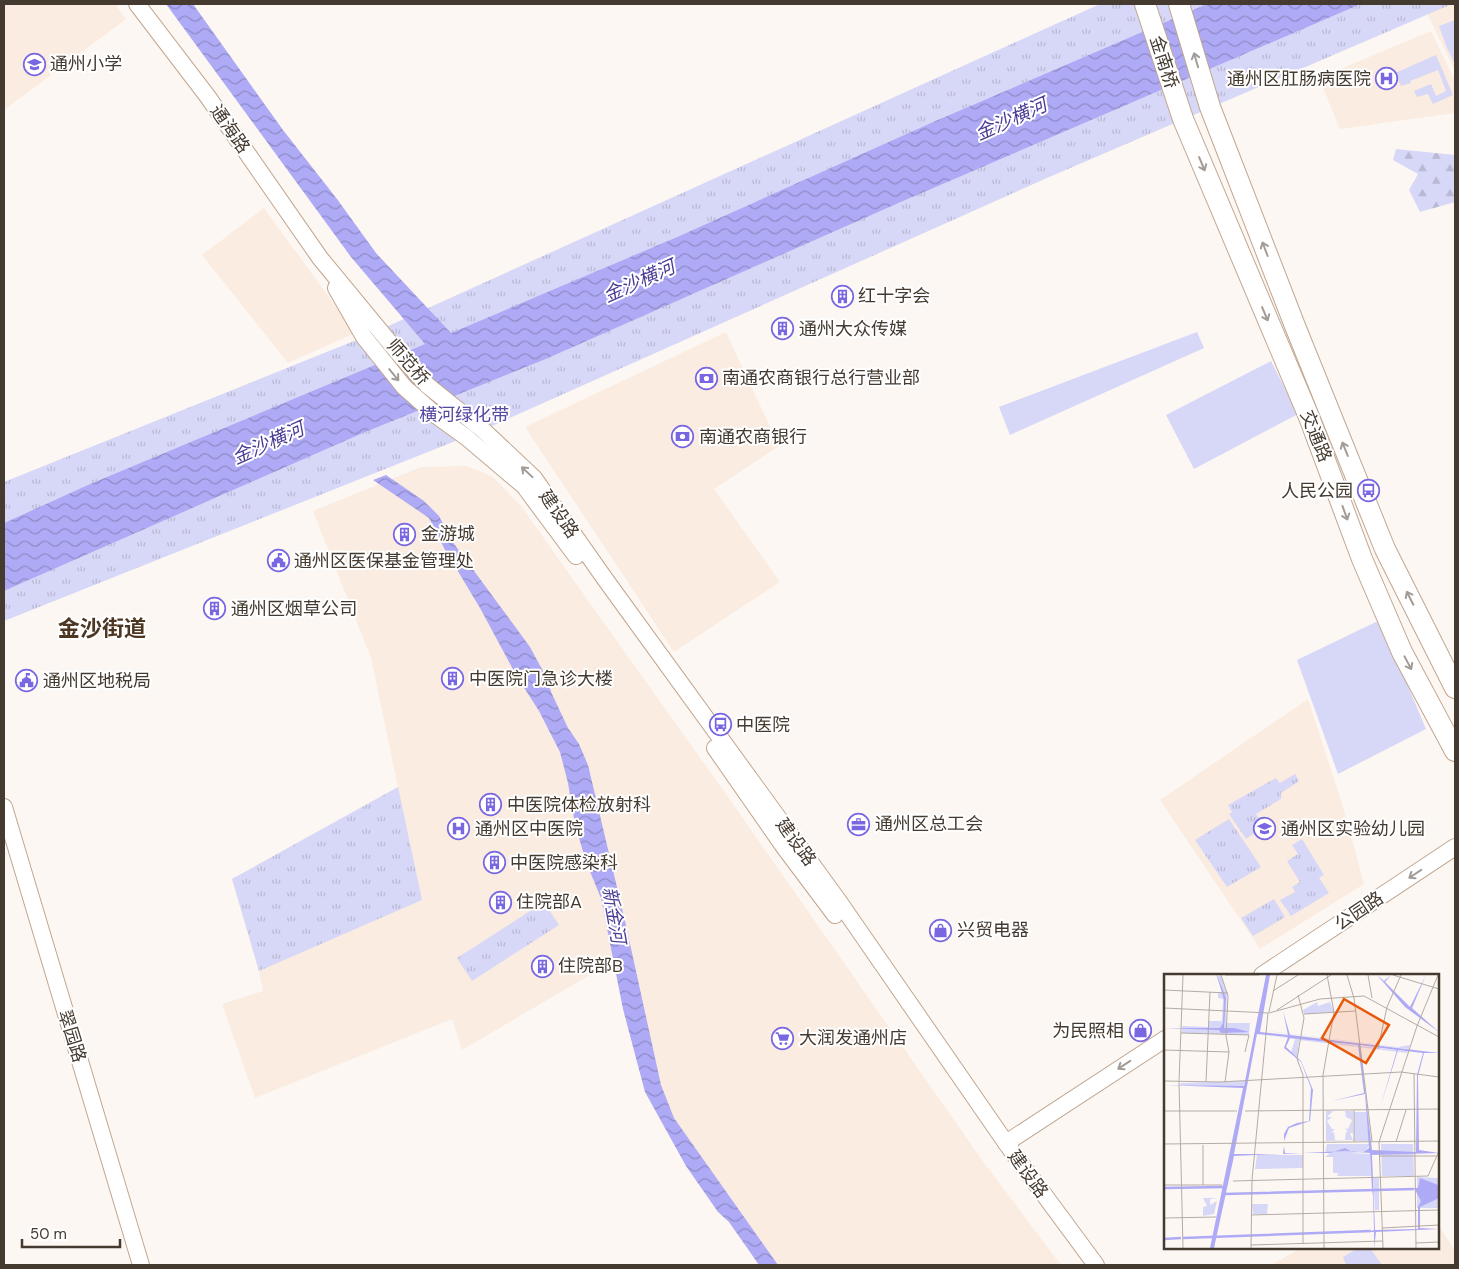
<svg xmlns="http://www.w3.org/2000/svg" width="1459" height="1269" font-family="'DM Sans','Noto Sans SC',sans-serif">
  <defs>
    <pattern id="forest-firs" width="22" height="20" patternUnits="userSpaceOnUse" patternTransform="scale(1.25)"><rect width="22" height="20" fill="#d7d7f7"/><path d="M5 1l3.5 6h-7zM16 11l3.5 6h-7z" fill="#bab9d4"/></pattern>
    <pattern id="park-tufts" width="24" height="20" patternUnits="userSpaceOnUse" patternTransform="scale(1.25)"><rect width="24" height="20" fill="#d7d7f7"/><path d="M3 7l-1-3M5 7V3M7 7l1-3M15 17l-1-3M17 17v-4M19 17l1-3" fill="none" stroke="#bab9d4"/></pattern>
    <pattern id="water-waves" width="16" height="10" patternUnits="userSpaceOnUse" patternTransform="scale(1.25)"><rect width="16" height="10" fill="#aeaaf5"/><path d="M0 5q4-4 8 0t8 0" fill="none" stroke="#8f8bc7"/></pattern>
  </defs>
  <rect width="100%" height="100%" fill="#fdf7f3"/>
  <g fill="#faece0">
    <polygon points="4,4 115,4 126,19 4,110"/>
    <polygon points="1451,4 1455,4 1455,71 1427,13"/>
    <polygon points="1431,31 1455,81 1455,113 1340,129 1319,78"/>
    <polygon points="264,208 355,333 288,363 202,255"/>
    <polygon points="726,332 779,446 714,489 780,582 674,652 525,427"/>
    <polygon points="467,466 493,477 521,506 728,797 982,1160 1061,1265 768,1265 665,1118 622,956 462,1050 452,1019 255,1098 222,1004 263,991 259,971 232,879 398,787 371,658 313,511 421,467"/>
    <polygon points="1308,699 1345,813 1364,884 1260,949 1160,800"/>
    <polygon points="1438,1224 1455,1251 1455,1265 1271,1265 1301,1248 1438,1248"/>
  </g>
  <g fill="#d7d7f7">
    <polygon points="1455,20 1455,64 1447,48 1439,26"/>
    <polygon points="1436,55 1453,95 1433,104 1428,94 1417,97 1414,91 1431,84 1436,96 1446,91 1438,70 1410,81 1411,83 1401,86 1395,73"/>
    <polygon points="1197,332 1204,348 1010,435 999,407"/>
    <polygon points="1271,361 1298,414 1194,469 1166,415"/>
    <polygon points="1380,620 1426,729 1338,774 1297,660"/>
    <polygon points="1358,1248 1370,1248 1382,1265 1346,1265 1343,1257"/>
  </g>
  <polygon fill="url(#forest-firs)" points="1396,149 1455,155 1455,202 1420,212 1409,190 1418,174 1393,160"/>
  <g fill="url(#park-tufts)">
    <polygon points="1100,4 1207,4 933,122 677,237 320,389 90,484 4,523 4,482 364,337"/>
    <polygon points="1361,4 1452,4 1047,178 483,430 4,621 4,591 363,433 546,359 901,202"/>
    <polygon points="1295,774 1299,781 1281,793 1281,799 1256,814 1264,827 1246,839 1229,814 1232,812 1228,805 1276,778 1280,783"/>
    <polygon points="398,787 422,900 259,971 232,879"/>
    <polygon points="1229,819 1261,867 1227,887 1195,840"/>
    <polygon points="1302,839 1324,875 1319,878 1329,893 1291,916 1280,900 1295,892 1292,887 1300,882 1287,861 1298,854 1292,845"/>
    <polygon points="1274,899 1285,917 1253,936 1241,918"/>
    <polygon points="544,902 559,925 472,981 457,958"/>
  </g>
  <g fill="url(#water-waves)">
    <polygon points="166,4 193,4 283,130 337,199 376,253 451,333 677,237 933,122 1207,4 1361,4 901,202 546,359 363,433 4,591 4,523 90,484 425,344 351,257"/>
    <polygon points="386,475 424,501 439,516 452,541 530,647 544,673 552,694 568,728 579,744 588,765 625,921 661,1085 674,1118 778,1265 759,1265 729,1222 718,1212 686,1166 645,1092 623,1009 601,898 586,862 575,824 568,783 560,752 539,711 516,675 480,608 444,548 429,518 373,480"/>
  </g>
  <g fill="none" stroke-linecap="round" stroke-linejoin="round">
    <defs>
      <g id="minor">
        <polyline points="137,4 208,97 320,258 400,355 427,385 483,430 534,478 605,579 840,903 1006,1143 1096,1265"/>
        <polyline points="336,288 364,337 404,387 437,416 466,437 524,486 576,556"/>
        <polyline points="715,748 784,847 835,915"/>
        <polyline points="4,807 141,1265"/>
        <polyline points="1262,975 1455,847"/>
        <polyline points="1006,1143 1165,1039"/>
      </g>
      <g id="major">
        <polyline points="1145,4 1183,119 1309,417 1362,559 1402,652 1455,751"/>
        <polyline points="1179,4 1210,107 1295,326 1385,549 1455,688"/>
      </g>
    </defs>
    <use href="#minor" stroke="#c1a68f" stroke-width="18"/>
    <use href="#major" stroke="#c1a68f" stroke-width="22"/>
    <use href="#minor" stroke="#fff" stroke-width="16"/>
    <use href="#major" stroke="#fff" stroke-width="20"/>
  </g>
  <defs><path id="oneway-shaft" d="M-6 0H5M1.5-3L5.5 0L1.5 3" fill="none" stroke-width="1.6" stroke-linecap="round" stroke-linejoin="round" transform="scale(1.25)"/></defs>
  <g stroke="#a29c98">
    <use href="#oneway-shaft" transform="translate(1196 60) rotate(-106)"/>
    <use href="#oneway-shaft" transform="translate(1202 164) rotate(67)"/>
    <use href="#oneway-shaft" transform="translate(1265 249) rotate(-111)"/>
    <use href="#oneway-shaft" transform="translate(1265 314) rotate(67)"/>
    <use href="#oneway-shaft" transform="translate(394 375) rotate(51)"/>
    <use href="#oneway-shaft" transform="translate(1345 449) rotate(-112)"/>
    <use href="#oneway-shaft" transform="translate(527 472) rotate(-137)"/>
    <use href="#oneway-shaft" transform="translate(1345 513) rotate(70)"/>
    <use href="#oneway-shaft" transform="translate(1410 598) rotate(-117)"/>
    <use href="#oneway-shaft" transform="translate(1408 663) rotate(62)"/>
    <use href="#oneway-shaft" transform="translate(1415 874) rotate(146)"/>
    <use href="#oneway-shaft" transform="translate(1124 1065) rotate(147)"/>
  </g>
  <defs>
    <symbol id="school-ring" viewBox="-11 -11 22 22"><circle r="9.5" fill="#fff" stroke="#7967e2" stroke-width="1.5"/><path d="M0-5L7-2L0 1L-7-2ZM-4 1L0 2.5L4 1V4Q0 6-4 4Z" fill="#7967e2"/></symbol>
    <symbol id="hospital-ring" viewBox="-11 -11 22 22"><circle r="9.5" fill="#fff" stroke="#7967e2" stroke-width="1.5"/><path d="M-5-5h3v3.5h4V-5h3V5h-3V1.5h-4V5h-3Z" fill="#7967e2"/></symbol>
    <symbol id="building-ring" viewBox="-11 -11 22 22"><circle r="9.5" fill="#fff" stroke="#7967e2" stroke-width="1.5"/><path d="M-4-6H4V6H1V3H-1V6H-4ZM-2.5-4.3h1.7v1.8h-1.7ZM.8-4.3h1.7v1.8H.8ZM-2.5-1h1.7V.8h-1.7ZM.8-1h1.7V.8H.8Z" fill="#7967e2"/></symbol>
    <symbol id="bank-ring" viewBox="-11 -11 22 22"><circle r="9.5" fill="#fff" stroke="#7967e2" stroke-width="1.5"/><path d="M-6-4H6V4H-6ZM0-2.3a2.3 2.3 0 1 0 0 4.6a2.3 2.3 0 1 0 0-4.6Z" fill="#7967e2"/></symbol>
    <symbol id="bus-ring" viewBox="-11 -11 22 22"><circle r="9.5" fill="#fff" stroke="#7967e2" stroke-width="1.5"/><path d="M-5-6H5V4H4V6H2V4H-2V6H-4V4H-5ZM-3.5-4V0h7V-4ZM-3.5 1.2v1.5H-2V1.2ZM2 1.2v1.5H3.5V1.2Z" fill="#7967e2"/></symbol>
    <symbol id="civic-ring" viewBox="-11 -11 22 22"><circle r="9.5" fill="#fff" stroke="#7967e2" stroke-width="1.5"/><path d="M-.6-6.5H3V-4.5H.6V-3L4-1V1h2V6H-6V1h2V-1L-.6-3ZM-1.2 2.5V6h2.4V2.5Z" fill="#7967e2"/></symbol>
    <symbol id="office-ring" viewBox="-11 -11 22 22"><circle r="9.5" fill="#fff" stroke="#7967e2" stroke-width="1.5"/><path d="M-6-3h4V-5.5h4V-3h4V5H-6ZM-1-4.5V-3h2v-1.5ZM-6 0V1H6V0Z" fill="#7967e2"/></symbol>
    <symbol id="shop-ring" viewBox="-11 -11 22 22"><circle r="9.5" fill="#fff" stroke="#7967e2" stroke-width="1.5"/><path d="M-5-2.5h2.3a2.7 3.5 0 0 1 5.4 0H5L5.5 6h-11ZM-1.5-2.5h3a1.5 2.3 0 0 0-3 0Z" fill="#7967e2"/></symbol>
    <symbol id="supermarket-ring" viewBox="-11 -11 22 22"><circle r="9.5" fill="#fff" stroke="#7967e2" stroke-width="1.5"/><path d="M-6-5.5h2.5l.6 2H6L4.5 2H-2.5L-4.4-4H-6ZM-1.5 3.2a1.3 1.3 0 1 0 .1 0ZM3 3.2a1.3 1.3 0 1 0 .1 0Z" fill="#7967e2"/></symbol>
  </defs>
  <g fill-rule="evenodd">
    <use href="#school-ring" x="22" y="52" width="25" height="25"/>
    <use href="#hospital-ring" x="1374" y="66" width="25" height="25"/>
    <use href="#building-ring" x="830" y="284" width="25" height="25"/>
    <use href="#building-ring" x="770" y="316" width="25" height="25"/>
    <use href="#bank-ring" x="694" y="366" width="25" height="25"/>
    <use href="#bank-ring" x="670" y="424" width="25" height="25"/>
    <use href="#bus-ring" x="1356" y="478" width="25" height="25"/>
    <use href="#building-ring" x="392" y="522" width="25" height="25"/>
    <use href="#civic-ring" x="266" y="548" width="25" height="25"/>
    <use href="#building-ring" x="202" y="596" width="25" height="25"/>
    <use href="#building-ring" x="440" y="666" width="25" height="25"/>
    <use href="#civic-ring" x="14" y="668" width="25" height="25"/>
    <use href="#bus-ring" x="708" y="712" width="25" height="25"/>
    <use href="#building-ring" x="478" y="792" width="25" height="25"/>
    <use href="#office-ring" x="846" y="812" width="25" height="25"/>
    <use href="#hospital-ring" x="446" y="816" width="25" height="25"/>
    <use href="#school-ring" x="1252" y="816" width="25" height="25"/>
    <use href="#building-ring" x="482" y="850" width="25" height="25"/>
    <use href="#building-ring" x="488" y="890" width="25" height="25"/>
    <use href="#shop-ring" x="928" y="918" width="25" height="25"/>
    <use href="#building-ring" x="530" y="954" width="25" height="25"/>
    <use href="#shop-ring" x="1128" y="1018" width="25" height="25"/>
    <use href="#supermarket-ring" x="770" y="1026" width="25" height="25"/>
  </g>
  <g text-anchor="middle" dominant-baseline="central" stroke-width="4" stroke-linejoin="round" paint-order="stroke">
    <g font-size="18" fill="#453a30" stroke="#fff">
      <text transform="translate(1164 62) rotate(72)">金南桥</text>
      <text transform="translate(230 129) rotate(55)">通海路</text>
      <text transform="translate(408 362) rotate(49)">师范桥</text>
      <text transform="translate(1316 436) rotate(68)">交通路</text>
      <text transform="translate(559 514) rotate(55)">建设路</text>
      <text transform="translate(796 842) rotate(54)">建设路</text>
      <text transform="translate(1359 911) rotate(-34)">公园路</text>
      <text transform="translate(72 1036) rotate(73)">翠园路</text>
      <text transform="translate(1028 1174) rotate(54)">建设路</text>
    </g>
    <g font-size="18" fill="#453a30" stroke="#fff" text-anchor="start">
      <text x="50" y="64">通州小学</text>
      <text x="1371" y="79" text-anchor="end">通州区肛肠病医院</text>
      <text x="858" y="296">红十字会</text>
      <text x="799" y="329">通州大众传媒</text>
      <text x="722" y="378">南通农商银行总行营业部</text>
      <text x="699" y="437">南通农商银行</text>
      <text x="1353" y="491" text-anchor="end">人民公园</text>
      <text x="421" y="534">金游城</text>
      <text x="294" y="561">通州区医保基金管理处</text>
      <text x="231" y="609">通州区烟草公司</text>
      <text x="469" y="679">中医院门急诊大楼</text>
      <text x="43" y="681">通州区地税局</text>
      <text x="736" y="725">中医院</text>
      <text x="507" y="805">中医院体检放射科</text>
      <text x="875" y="824">通州区总工会</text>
      <text x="475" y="829">通州区中医院</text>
      <text x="1281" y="829">通州区实验幼儿园</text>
      <text x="510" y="863">中医院感染科</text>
      <text x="516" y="902">住院部A</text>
      <text x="957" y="930">兴贸电器</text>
      <text x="558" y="966">住院部B</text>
      <text x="1124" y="1031" text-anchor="end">为民照相</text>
      <text x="799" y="1038">大润发通州店</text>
    </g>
    <g font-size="18" fill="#54489f" stroke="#fff">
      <text x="464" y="415">横河绿化带</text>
    </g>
    <g font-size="19" font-style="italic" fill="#4b3d94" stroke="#fff">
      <text transform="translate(1011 119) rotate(-24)">金沙横河</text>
      <text transform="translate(639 281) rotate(-24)">金沙横河</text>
      <text transform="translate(268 443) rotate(-24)">金沙横河</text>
      <text transform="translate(614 915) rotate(80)">新金河</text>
    </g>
    <g font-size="22" font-weight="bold" fill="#4d3722" stroke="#fff">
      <text x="102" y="628">金沙街道</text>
    </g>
  </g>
  <g transform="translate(1164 974)">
    <rect width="275" height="275" fill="#fdf7f3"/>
    <path d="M81,107L79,113L16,111L17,109ZM190,138H202L205,167H190ZM39,224H54L46,225V231L53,227L50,240L39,242V233L43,232Z" fill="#d7d7f7"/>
    <path d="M162,137H169L163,143H168L163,147L168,155H171L167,159L170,158L171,166H181L182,158H184L181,154L184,155L188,146L182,143L181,137H189V159H186L189,166L162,167ZM209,204H215V236H211Z" fill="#d7d7f7"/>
    <path d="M52,1L57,2L63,20L62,49H86L85,61L18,59V52L45,53V47H58L59,25L54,24V19L58,18ZM153,28L154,32L166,28L170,38L140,40L139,36ZM103,57L233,73L246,71L245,75ZM103,61L240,77H244L243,79L135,66L133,83L127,79L131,65ZM163,170H206L201,178L187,179L206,180L207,202H173L174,199H169V183H161L166,179H161ZM217,170H249L250,202H218ZM93,181H139V194L91,195ZM253,203L275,204V234H253ZM88,230H104L103,240H89Z" fill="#d7d7f7"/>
    <path d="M53,1L62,24L60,54H70L85,58L57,59L55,56L0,54H56L59,49L60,26ZM102,1H106L96,58L124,61L119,37L126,61L275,79H260L254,102L255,176L275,179L208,181L211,256L254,255V233L257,227L250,214H254L256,204L274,211L275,224L256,233V254L275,255L212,258L210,274V258H203L210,256L209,221L208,217L200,216L208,215L206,179L182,177L70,182L50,274H46L79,114L0,111L80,112ZM93,60L124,63L120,74L137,88L147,114L145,147L133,149L124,153L120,160V167L125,154L146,147L149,116L137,87L122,73L126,64L194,71L200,119L168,127L201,120L205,174L200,178H188L181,174L166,179H121L120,172L119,180H70ZM196,71L233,76L216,134L234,76L259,79L253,101L252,178L208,176ZM213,1L220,7L227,1L221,8L246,33L262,1L248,34L275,58L241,33Z" fill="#aeaaf5" fill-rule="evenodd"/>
    <path fill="none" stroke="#aeaaf5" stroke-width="2.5" d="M0,214L61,213M60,220L250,215M19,264L207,257M0,265L17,264"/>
    <path fill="none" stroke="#b3aba5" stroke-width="1" d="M57,1L64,22L62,62L65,78L61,108M61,1H95M183,1L190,24L208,167M204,1L208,24M229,1L275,15M0,16L64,19M109,17L134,1M134,21L140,44L133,85L139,101V270M0,34L105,39L156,25L200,22L275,63M113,36L167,1M105,38L113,1M140,40L192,37M17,59L85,61L81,78M214,75L223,33L237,1M0,76L65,78M250,100L252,274M0,107L56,108L237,98L275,103M42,108L46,18M190,136V168M0,137H73M81,137L275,135M232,168L242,136M0,170L275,167M39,171V211M216,182H273M69,207L264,202L275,177M0,211H58M87,241L275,236M0,244L52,243M218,254L275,251M252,269L275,268M87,271L219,267M19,274L15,108L19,1M87,274L88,206L104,39M160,274L159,101L170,38L163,1M219,274L215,168L253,52L274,1"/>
    <path fill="#e8590c" fill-opacity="0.15" stroke="#e8590c" stroke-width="2.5" d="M180,25L225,51L202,89L158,64Z"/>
    <rect width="275" height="275" fill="none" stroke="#453a30" stroke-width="2.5"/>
  </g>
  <rect width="1459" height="1269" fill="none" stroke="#453a30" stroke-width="10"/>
  <path d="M22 1239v8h98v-8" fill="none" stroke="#453a30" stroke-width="2.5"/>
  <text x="30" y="1239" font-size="15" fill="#453a30" stroke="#ffffff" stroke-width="4" paint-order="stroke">50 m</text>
</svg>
